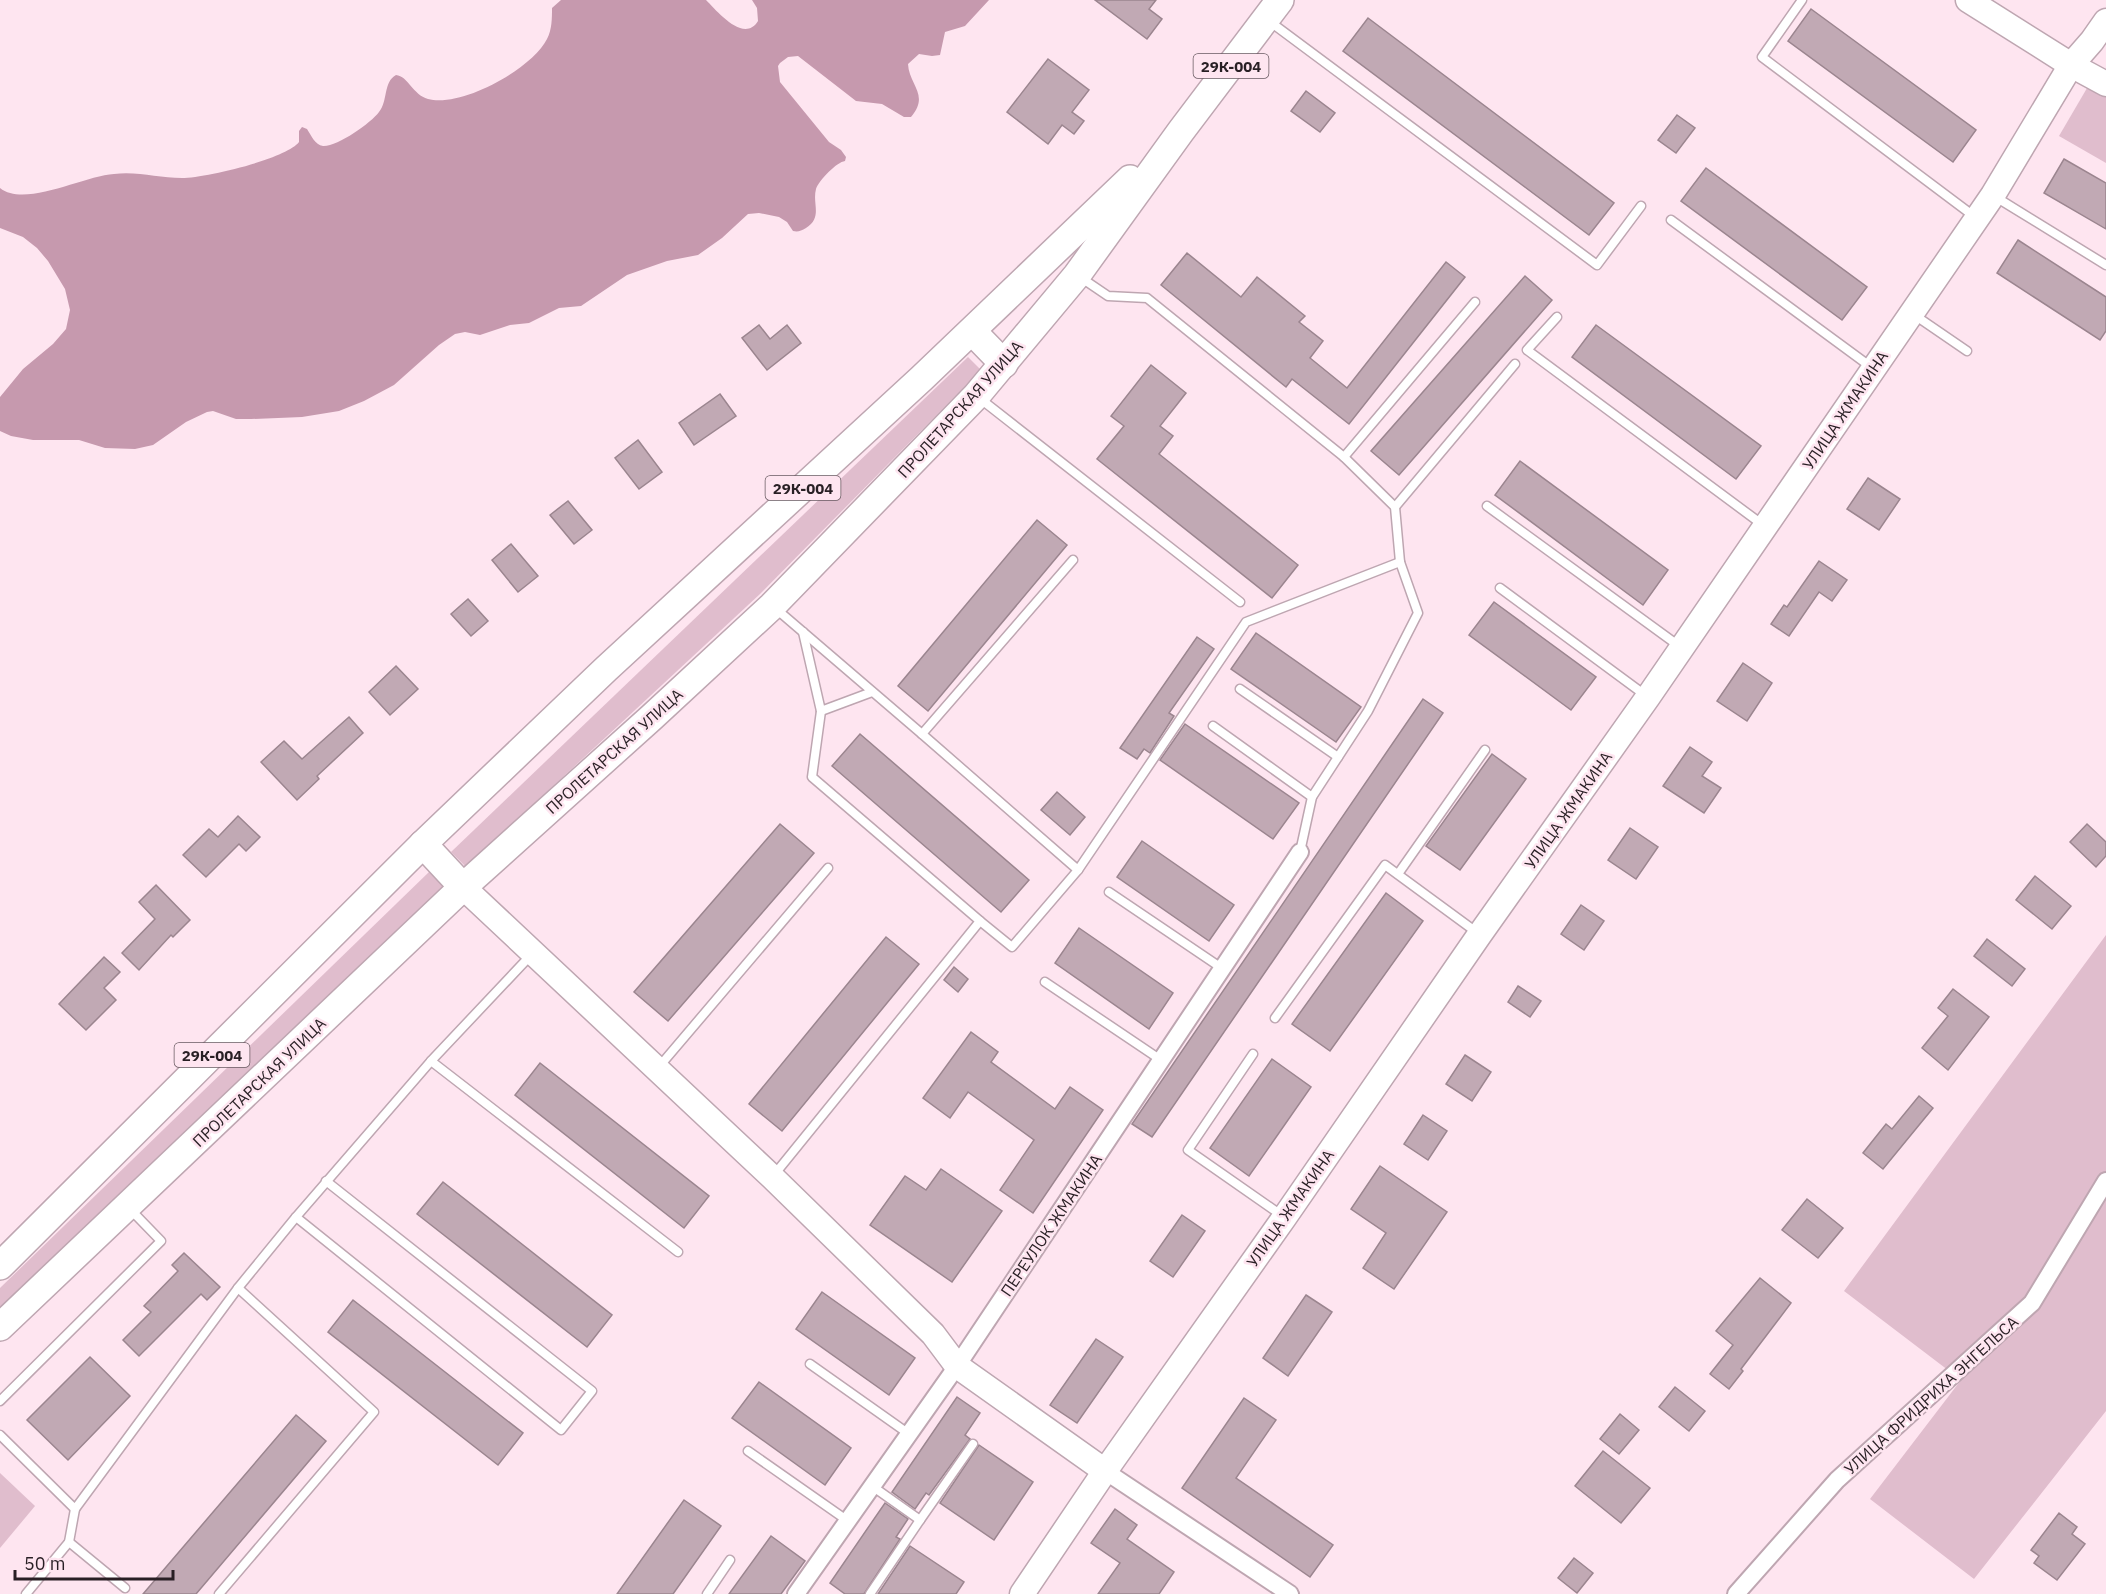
<svg xmlns="http://www.w3.org/2000/svg" width="2106" height="1594" font-family="'IBM Plex Sans',sans-serif">
  <rect width="100%" height="100%" fill="#fee5f0"/>
  <g fill="#e0bdcd">
    <polygon points="2090,83 2106,92 2106,163 2059,136"/>
    <polygon points="968,357 981,370 760,594 466,867 451,852"/>
    <polygon points="430,871 445,887 0,1308 0,1288"/>
    <polygon points="2106,935 2106,1411 1974,1579 1870,1499 1961,1380 1844,1291"/>
    <polygon points="0,1473 35,1506 0,1548"/>
  </g>
  <path fill="#c699ae" d="M561,0H706C717,11 744,44 758,21L757,8L752,0H989L965,26L945,32L940,55L932,56L919,54L908,64C909,85 930,95 911,117H904L882,104L856,101L798,56L788,57L780,63L778,66L780,82L829,142L841,150L846,157L845,161C837,162 819,180 816,189C812,204 823,217 806,228C801,231 798,232 793,231L787,222L779,217L759,213L748,214L722,238L698,255L667,261L627,275L581,306L559,308L529,323L510,325L480,335L465,332L455,334L439,345L394,385L364,401L339,411L302,417L251,419H236L213,411L207,412L186,422L153,445L135,449L105,448L79,440H33L11,436L0,431V397L23,369L53,344L66,329L70,310L65,289L48,261L37,248L23,237L0,228V188C25,208 83,176 114,174C137,171 159,178 182,178C205,178 286,159 299,142V131L302,127L307,129C311,135 315,145 323,146C337,147 371,123 379,112C388,101 383,82 396,75C408,76 413,95 428,99C461,108 532,69 547,39C552,30 552,18 552,8Z"/>
  <g fill="#c1a9b4" stroke="#9b858f" stroke-width="1.5">
    <polygon points="1095,0 1156,0 1149,9 1162,19 1147,39"/>
    <polygon points="1811,9 1976,130 1953,162 1788,41"/>
    <polygon points="1368,18 1614,203 1589,235 1343,51"/>
    <polygon points="1048,59 1089,90 1072,112 1084,121 1074,134 1062,125 1048,144 1007,112"/>
    <polygon points="1306,91 1335,113 1320,132 1291,111"/>
    <polygon points="1677,115 1695,128 1676,153 1658,140"/>
    <polygon points="2064,159 2106,183 2106,229 2044,193"/>
    <polygon points="1706,168 1867,287 1842,320 1681,201"/>
    <polygon points="2018,240 2106,297 2106,331 2100,340 1997,273"/>
    <polygon points="1187,253 1241,297 1257,277 1305,316 1299,322 1323,341 1310,358 1347,388 1446,262 1465,277 1349,424 1292,379 1286,387 1161,285"/>
    <polygon points="1525,276 1552,300 1399,475 1371,451"/>
    <polygon points="759,325 770,339 787,325 801,343 767,370 742,338"/>
    <polygon points="1596,325 1761,446 1736,479 1572,357"/>
    <polygon points="1151,365 1186,393 1160,426 1173,436 1159,454 1298,565 1272,598 1097,459 1124,426 1111,416"/>
    <polygon points="720,394 736,416 694,445 679,423"/>
    <polygon points="638,440 662,472 639,489 615,458"/>
    <polygon points="1520,461 1668,570 1643,605 1495,495"/>
    <polygon points="1868,478 1900,499 1879,530 1847,509"/>
    <polygon points="568,501 592,530 574,544 550,515"/>
    <polygon points="1037,520 1067,545 928,711 898,686"/>
    <polygon points="511,544 538,576 518,592 492,560"/>
    <polygon points="1819,561 1847,580 1832,601 1819,592 1789,636 1771,624 1784,605 1787,607"/>
    <polygon points="468,599 488,621 471,636 451,614"/>
    <polygon points="1494,602 1596,677 1571,710 1469,635"/>
    <polygon points="1256,633 1361,707 1336,742 1231,669"/>
    <polygon points="1197,637 1214,649 1169,713 1174,716 1150,753 1144,749 1137,759 1120,748"/>
    <polygon points="1743,663 1772,683 1747,721 1717,701"/>
    <polygon points="396,666 418,689 390,715 369,692"/>
    <polygon points="1423,699 1443,713 1152,1137 1132,1124"/>
    <polygon points="349,717 363,733 317,776 319,779 297,800 261,762 284,741 302,759"/>
    <polygon points="1185,724 1299,803 1273,839 1160,760"/>
    <polygon points="860,734 1029,880 1001,912 832,766"/>
    <polygon points="1690,747 1712,762 1702,776 1721,788 1704,813 1663,786"/>
    <polygon points="1492,754 1526,779 1460,870 1426,846"/>
    <polygon points="1057,792 1085,817 1070,835 1041,810"/>
    <polygon points="238,816 260,837 246,851 239,844 206,877 183,855 209,829 218,837"/>
    <polygon points="780,824 814,853 668,1021 634,992"/>
    <polygon points="2087,824 2106,842 2106,856 2096,867 2070,842"/>
    <polygon points="1630,828 1658,847 1636,879 1608,860"/>
    <polygon points="1142,841 1234,905 1209,941 1117,877"/>
    <polygon points="2035,876 2071,906 2052,929 2016,900"/>
    <polygon points="156,885 190,920 173,937 171,935 139,970 122,953 155,919 139,902"/>
    <polygon points="1386,893 1423,921 1330,1051 1292,1024"/>
    <polygon points="1581,905 1604,921 1584,950 1561,934"/>
    <polygon points="1079,928 1173,993 1149,1029 1055,963"/>
    <polygon points="886,937 919,964 782,1131 749,1104"/>
    <polygon points="1987,939 2025,969 2012,986 1974,956"/>
    <polygon points="104,957 120,972 104,988 116,1000 86,1030 59,1004"/>
    <polygon points="954,967 968,979 958,992 944,980"/>
    <polygon points="1518,986 1541,1001 1530,1017 1508,1002"/>
    <polygon points="1953,989 1989,1017 1948,1070 1922,1048 1948,1016 1938,1008"/>
    <polygon points="971,1032 998,1052 991,1062 1055,1109 1070,1087 1103,1110 1033,1213 1000,1190 1034,1140 968,1092 950,1118 923,1098"/>
    <polygon points="1465,1055 1491,1072 1472,1101 1446,1084"/>
    <polygon points="1272,1059 1311,1087 1249,1176 1210,1148"/>
    <polygon points="540,1063 709,1196 684,1228 515,1095"/>
    <polygon points="1919,1096 1933,1108 1883,1169 1863,1153 1886,1124 1892,1129"/>
    <polygon points="1423,1115 1447,1131 1428,1160 1404,1144"/>
    <polygon points="1380,1166 1447,1212 1394,1289 1363,1268 1386,1233 1351,1209"/>
    <polygon points="941,1169 1002,1211 952,1282 870,1225 905,1176 926,1190"/>
    <polygon points="443,1182 612,1315 587,1347 417,1214"/>
    <polygon points="1807,1199 1843,1228 1818,1258 1782,1230"/>
    <polygon points="1182,1215 1205,1231 1173,1277 1150,1261"/>
    <polygon points="184,1253 220,1287 207,1300 201,1294 139,1356 123,1340 151,1312 144,1306 178,1271 172,1265"/>
    <polygon points="1760,1278 1791,1303 1741,1369 1743,1371 1729,1389 1710,1374 1733,1345 1716,1331"/>
    <polygon points="822,1292 915,1358 889,1395 796,1329"/>
    <polygon points="1306,1295 1332,1312 1288,1376 1263,1358"/>
    <polygon points="353,1300 523,1433 498,1465 328,1332"/>
    <polygon points="1096,1339 1123,1357 1077,1423 1050,1405"/>
    <polygon points="90,1357 130,1396 68,1460 27,1420"/>
    <polygon points="759,1382 851,1448 825,1485 732,1418"/>
    <polygon points="1675,1387 1705,1411 1689,1431 1659,1407"/>
    <polygon points="957,1397 980,1413 965,1435 970,1439 929,1495 926,1493 915,1509 892,1492"/>
    <polygon points="1244,1398 1276,1420 1236,1478 1333,1545 1310,1577 1182,1488"/>
    <polygon points="1620,1414 1639,1430 1619,1454 1600,1439"/>
    <polygon points="296,1415 326,1441 196,1594 143,1594"/>
    <polygon points="979,1445 1033,1482 994,1540 940,1503"/>
    <polygon points="1603,1451 1650,1488 1621,1523 1575,1486"/>
    <polygon points="684,1500 721,1526 673,1594 617,1594"/>
    <polygon points="885,1503 908,1519 896,1537 900,1539 864,1594 845,1594 830,1583"/>
    <polygon points="1115,1509 1137,1525 1127,1539 1174,1572 1159,1594 1098,1594 1120,1563 1091,1543"/>
    <polygon points="2059,1513 2077,1527 2072,1534 2085,1544 2057,1580 2034,1563 2039,1556 2031,1550"/>
    <polygon points="771,1536 805,1561 781,1594 729,1594"/>
    <polygon points="910,1546 964,1582 956,1594 878,1594"/>
    <polygon points="1574,1558 1593,1573 1577,1593 1558,1578"/>
  </g>
  <g fill="none" stroke-linecap="round" stroke-linejoin="round">
    <defs>
      <g id="lane">
        <polyline points="1802,0 1762,57 1975,217"/>
        <polyline points="1269,21 1597,265 1641,206"/>
        <polyline points="1994,196 2106,265"/>
        <polyline points="1671,220 1871,367"/>
        <polyline points="1080,277 1108,296 1147,298 1344,457 1395,507 1400,562 1418,613 1368,711 1312,797 1300,852"/>
        <polyline points="1913,314 1967,351"/>
        <polyline points="1557,317 1527,350 1763,525"/>
        <polyline points="978,397 1240,602"/>
        <polyline points="1344,457 1475,302"/>
        <polyline points="1487,506 1679,646"/>
        <polyline points="1395,507 1515,364"/>
        <polyline points="1500,588 1645,695"/>
        <polyline points="775,608 922,734 1073,560"/>
        <polyline points="1240,689 1338,757"/>
        <polyline points="821,711 872,692"/>
        <polyline points="1213,726 1312,797"/>
        <polyline points="922,734 1078,870"/>
        <polyline points="1398,874 1485,750"/>
        <polyline points="1109,892 1223,969"/>
        <polyline points="980,921 1012,947 1078,870 1246,622 1400,562"/>
        <polyline points="1045,982 1161,1060"/>
        <polyline points="1275,1018 1385,865 1479,934"/>
        <polyline points="1253,1054 1188,1150 1284,1217"/>
        <polyline points="431,1061 678,1252"/>
        <polyline points="658,1068 828,868"/>
        <polyline points="774,1175 980,921 812,777 821,711 803,632"/>
        <polyline points="296,1217 561,1430 592,1391 326,1181"/>
        <polyline points="810,1364 909,1434"/>
        <polyline points="0,1401 161,1241 129,1208"/>
        <polyline points="0,1435 75,1509 238,1288 296,1217 431,1061 531,955"/>
        <polyline points="748,1451 848,1521"/>
        <polyline points="872,1486 920,1520 973,1444"/>
        <polyline points="69,1542 125,1588"/>
        <polyline points="26,1594 69,1542 75,1509"/>
        <polyline points="219,1594 374,1412 238,1288"/>
        <polyline points="707,1594 730,1560"/>
        <polyline points="870,1594 920,1520"/>
      </g>
      <g id="street">
        <polyline points="1105,1471 1290,1594"/>
        <polyline points="796,1594 957,1366 1300,852"/>
        <polyline points="1736,1594 1837,1480 2032,1303 2106,1181"/>
      </g>
      <g id="secondary">
        <polyline points="1968,0 2071,65 2106,84"/>
        <polyline points="463,887 772,1177 933,1334 957,1366 1105,1471"/>
        <polyline points="1022,1594 1105,1471 1284,1218 1480,934 1648,697 1993,195 2071,65 2092,41 2106,21"/>
      </g>
      <g id="primary">
        <polyline points="972,331 1004,364"/>
        <polyline points="423,844 463,887"/>
        <polyline points="0,1266 423,844 606,669 922,378 1130,179"/>
        <polyline points="0,1327 463,887 652,717 772,606 976,396 1077,275 1181,131 1280,0"/>
      </g>
    </defs>
    <use href="#lane" stroke="#bea6b1" stroke-width="11"/>
    <use href="#street" stroke="#bea6b1" stroke-width="20"/>
    <use href="#secondary" stroke="#bea6b1" stroke-width="27"/>
    <use href="#primary" stroke="#bea6b1" stroke-width="30"/>
    <use href="#lane" stroke="#fff" stroke-width="8"/>
    <use href="#street" stroke="#fff" stroke-width="16"/>
    <use href="#secondary" stroke="#fff" stroke-width="24"/>
    <use href="#primary" stroke="#fff" stroke-width="27"/>
  </g>
  <g text-anchor="middle" dominant-baseline="central" stroke-width="5" stroke-linejoin="round" paint-order="stroke">
    <g fill="#fee5f0" stroke="#685a61" stroke-width="1.5">
      <rect x="1193.5" y="54" width="75" height="24" rx="4.5"/>
      <rect x="765.5" y="476" width="75" height="24" rx="4.5"/>
      <rect x="174.5" y="1043" width="75" height="24" rx="4.5"/>
    </g>
    <g font-size="15" font-weight="bold" fill="#281f24">
      <text x="1231" y="66">29К-004</text>
      <text x="803" y="488">29К-004</text>
      <text x="212" y="1055">29К-004</text>
    </g>
    <g font-size="16" fill="#281f24" stroke="#fee5f0">
      <text transform="translate(960 409) rotate(-48)">ПРОЛЕТАРСКАЯ УЛИЦА</text>
      <text transform="translate(1845 410) rotate(-56)">УЛИЦА ЖМАКИНА</text>
      <text transform="translate(614 751) rotate(-42)">ПРОЛЕТАРСКАЯ УЛИЦА</text>
      <text transform="translate(1568 810) rotate(-55)">УЛИЦА ЖМАКИНА</text>
      <text transform="translate(259 1082) rotate(-44)">ПРОЛЕТАРСКАЯ УЛИЦА</text>
      <text transform="translate(1290 1208) rotate(-55)">УЛИЦА ЖМАКИНА</text>
      <text transform="translate(1051 1225) rotate(-56)">ПЕРЕУЛОК ЖМАКИНА</text>
      <text transform="translate(1931 1395) rotate(-42)">УЛИЦА ФРИДРИХА ЭНГЕЛЬСА</text>
    </g>
  </g>
  <path d="M15 1570v9h158v-9" fill="none" stroke="#281f24" stroke-width="3"/>
  <text x="24" y="1570" font-size="18" fill="#281f24" stroke="#fee5f0" stroke-width="4.5" paint-order="stroke">50 m</text>
</svg>
